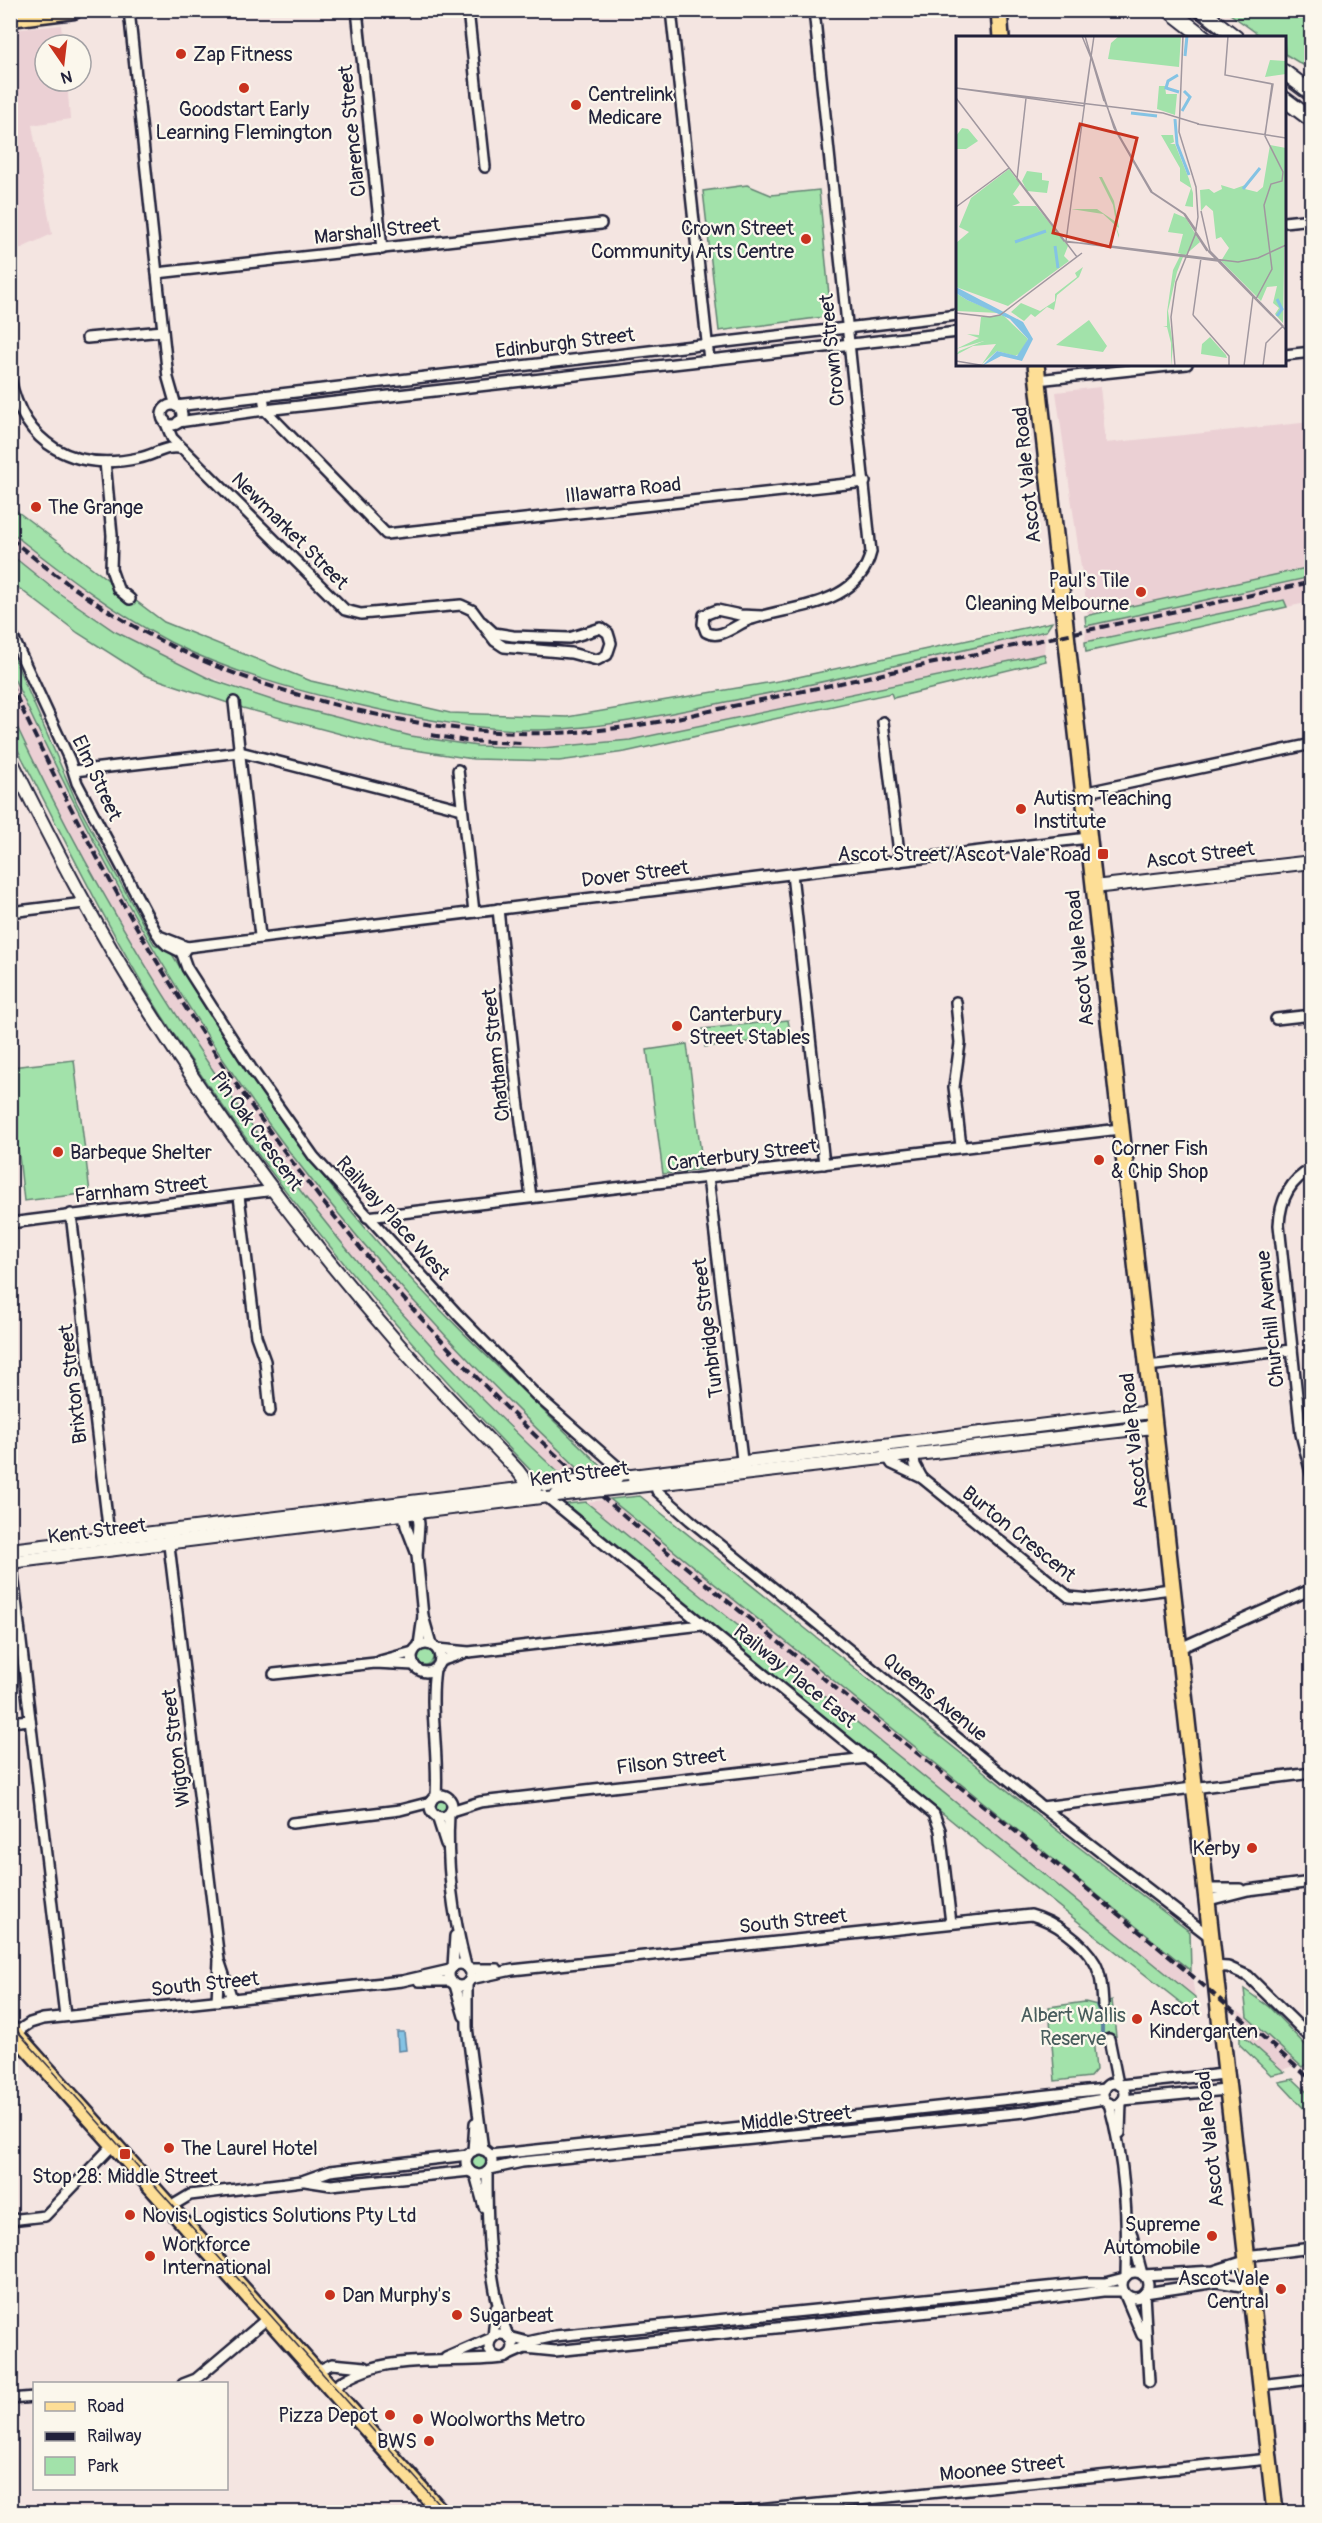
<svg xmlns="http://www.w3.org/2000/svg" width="1322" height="2523" font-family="Pangolin,sans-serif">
  <rect width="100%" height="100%" fill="#f4e5e1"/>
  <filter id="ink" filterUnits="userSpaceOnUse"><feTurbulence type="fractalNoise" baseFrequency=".0167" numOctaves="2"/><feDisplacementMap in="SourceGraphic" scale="12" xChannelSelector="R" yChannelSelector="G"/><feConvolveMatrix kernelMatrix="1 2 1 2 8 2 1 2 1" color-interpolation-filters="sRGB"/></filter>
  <g filter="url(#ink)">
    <g fill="#ebd0d4">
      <polygon points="61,25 63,45 45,45 45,81 67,81 70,119 32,125 52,234 11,253 11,30"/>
      <polygon points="1100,387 1106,443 1311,422 1311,567 1088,616 1056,392"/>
      <polygon points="10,531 63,573 121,614 170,642 214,662 251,676 329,698 398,714 470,726 538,730 603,725 867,674 1046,631 1044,654 630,740 542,748 477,746 411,736 284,704 187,669 114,631 32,572 11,554"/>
      <polygon points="1311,577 1311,602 1287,607 1284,600 1085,642 1086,626"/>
      <polygon points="10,672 69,796 112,878 178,989 257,1107 330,1202 425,1314 493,1387 581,1471 560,1474 459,1376 352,1257 233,1102 139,958 51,799 11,714"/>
      <polygon points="610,1499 1191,1971 1195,1997 586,1502"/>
      <polygon points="1238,2010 1260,2027 1298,2064 1282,2070 1240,2033"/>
      <polygon points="968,2503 970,2512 882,2512"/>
    </g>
    <g fill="#a2e2aa" stroke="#628272" stroke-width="1.5">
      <polygon points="1226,11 1311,11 1311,70 1285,54 1284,38 1262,37"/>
      <polygon points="747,185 771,195 819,190 831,316 719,331 703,191"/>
      <path d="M10,506L164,622L311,681L450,713L567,717L784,680L1052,622L1046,631C947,654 849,677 750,697C681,711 612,728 541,730C480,731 419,719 359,705C294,690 229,672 170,642C117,614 69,578 22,541L11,531Z"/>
      <polygon points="10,554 56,591 114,631 212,680 284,704 411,736 477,746 542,748 630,740 1044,654 1046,661 893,698 891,693 625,752 559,761 473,759 382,745 243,708 144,675 78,633 11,582"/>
      <polygon points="1311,567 1311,577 1086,626 1085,616"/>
      <polygon points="1284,600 1287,607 1086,652 1085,642"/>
      <path d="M10,649L77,803L154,944L172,954C234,1058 302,1156 382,1247C451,1325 529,1396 604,1469L581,1471C463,1360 352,1240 257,1108C159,972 81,824 11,672Z"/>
      <path d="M11,714C145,1000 327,1260 560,1474L537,1477C398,1333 266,1181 159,1011C104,923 60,829 11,737Z"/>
      <polygon points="788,1020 791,1037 705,1047 703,1029"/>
      <polygon points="687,1044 703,1169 663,1174 647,1050"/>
      <polygon points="74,1060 90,1193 24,1201 18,1147 11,1148 11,1067"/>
      <polygon points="640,1496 1063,1835 1190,1932 1191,1971 610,1499"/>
      <polygon points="586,1502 1195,1997 1195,2014 996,1857 566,1504"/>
      <circle cx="425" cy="1657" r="8"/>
      <circle cx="441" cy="1806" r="7"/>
      <polygon points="1244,1989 1269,2007 1311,2051 1311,2060 1302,2067 1247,2017"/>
      <polygon points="1112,2000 1116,2036 1102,2034 1093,2037 1096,2070 1090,2077 1055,2081 1049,2007 1085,2002 1097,2005"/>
      <polygon points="1240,2033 1282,2070 1285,2072 1271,2075 1240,2045"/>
      <polygon points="1293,2079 1311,2096 1311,2116 1279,2082"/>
      <circle cx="479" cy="2162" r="8"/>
    </g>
    <polygon fill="#84c3e4" stroke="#5d83a0" stroke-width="1.5" points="404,2032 406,2050 398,2051 397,2032"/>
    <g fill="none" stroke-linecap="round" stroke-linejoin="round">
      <polyline stroke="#5d83a0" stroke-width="4" points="1097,2005 1102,2019 1102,2034"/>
      <defs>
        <g id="minor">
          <polyline points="129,10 168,378 176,406"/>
          <polyline points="357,10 382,249"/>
          <polyline points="468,10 485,167"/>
          <polyline points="671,10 709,360"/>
          <polyline points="1284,222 1312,219"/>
          <polyline points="157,273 601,224"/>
          <polyline points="87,338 163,331"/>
          <polyline points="1284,355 1312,352"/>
          <path d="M10,378C24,446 74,472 139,458C155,455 167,444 183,449"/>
          <polyline points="1037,380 1187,364"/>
          <polyline points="263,395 265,410 386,534 865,482"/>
          <circle cx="172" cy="415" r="10"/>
          <polyline points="176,406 958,315"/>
          <polyline points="165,421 172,438 345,610 361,614 461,605 472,610 495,641 504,647 571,653 597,660 607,655 611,643 608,633 601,628 569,638 513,636 494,633 482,622"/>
          <polyline points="178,422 265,410 958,332"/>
          <polyline points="105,462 112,535 111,569 118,589 130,599"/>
          <path d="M762,616L740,615L717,610L704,615L703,624L706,632C721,641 737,623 752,619C795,605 858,606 871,552L814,10"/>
          <polyline points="10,631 70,761 77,783 156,932 159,936 187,947"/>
          <polyline points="234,702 260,936"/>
          <polyline points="883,722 900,861"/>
          <polyline points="458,770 474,912"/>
          <polyline points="74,771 240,752 462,809"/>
          <polyline points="1083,793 1312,744"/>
          <polyline points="792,874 824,1164"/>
          <polyline points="498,909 518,1099 531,1197"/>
          <polyline points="10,912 84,903"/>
          <polyline points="160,938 167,945 183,953"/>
          <polyline points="187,947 1088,838"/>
          <polyline points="187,947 182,954 187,968 251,1068 314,1157 458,1315 536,1395 628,1476"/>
          <polyline points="956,1002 960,1043 954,1087 961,1146"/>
          <polyline points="1276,1019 1312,1015"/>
          <path d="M1312,1169C1289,1180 1280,1202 1279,1225L1301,1434L1312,1477"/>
          <polyline points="708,1177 743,1468"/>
          <polyline points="239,1196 256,1336 265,1361 270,1411"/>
          <polyline points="71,1214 110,1543"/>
          <polyline points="367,1217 1120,1129"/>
          <polyline points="10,1223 275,1190"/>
          <polyline points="1147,1366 1292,1350"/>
          <polyline points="913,1450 915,1465 922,1478"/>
          <polyline points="885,1453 892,1464 922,1478 1069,1597 1091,1599 1171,1589"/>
          <polyline points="654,1479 657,1491 690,1520 1042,1807 1209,1936"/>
          <polyline points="547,1497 934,1814 940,1830 951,1923"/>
          <polyline points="403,1508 406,1526 416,1552"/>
          <polyline points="417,1508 419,1524 417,1555 423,1616 431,1644"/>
          <polyline points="168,1537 219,1960 217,2001"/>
          <polyline points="11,1557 65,2016"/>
          <circle cx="426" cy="1658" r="14"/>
          <polyline points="419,1645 423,1616"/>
          <polyline points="437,1649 469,1652 702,1625"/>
          <polyline points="1178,1649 1312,1589"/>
          <polyline points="380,1661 413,1652"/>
          <polyline points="440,1661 464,1653"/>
          <path d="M435,1669C429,1711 439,1753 436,1796"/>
          <polyline points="274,1674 375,1663 414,1665"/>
          <polyline points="10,1722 30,1720"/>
          <circle cx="441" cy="1806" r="11"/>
          <polyline points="1042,1807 1312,1773"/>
          <polyline points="451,1811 480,1802 867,1758"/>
          <path d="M449,1814C446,1865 453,1916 466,1966"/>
          <polyline points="437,1816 446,1844"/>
          <polyline points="292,1823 400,1810 431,1802"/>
          <polyline points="1204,1889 1240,1889"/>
          <polyline points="1205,1901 1248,1890 1312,1882"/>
          <polyline points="220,1963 232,1999"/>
          <circle cx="460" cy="1975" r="11"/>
          <polyline points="1212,1966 1228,1967 1248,1976 1312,2039"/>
          <polyline points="453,1967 455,1936"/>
          <polyline points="469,1969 497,1969"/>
          <path d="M470,1979L512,1970L1031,1915C1054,1921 1083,1942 1095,1963C1102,1976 1102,1992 1103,2005"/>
          <polyline points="419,1981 451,1981"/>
          <polyline points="467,1983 467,2027 483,2150"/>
          <polyline points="455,1985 464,2016"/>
          <polyline points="15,2033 30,2023 43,2019 402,1981 450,1970"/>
          <polyline points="1109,2039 1118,2084"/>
          <circle cx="1114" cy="2094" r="11"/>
          <polyline points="1120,2085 1224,2074"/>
          <polyline points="1123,2100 1226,2090"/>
          <path d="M1109,2103C1125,2161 1128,2217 1126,2276"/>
          <polyline points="1120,2133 1121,2102"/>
          <circle cx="479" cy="2162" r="13"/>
          <polyline points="473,2151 475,2123"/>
          <polyline points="490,2155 1105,2089"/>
          <polyline points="490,2169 522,2162 1025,2112 1104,2099"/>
          <path d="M487,2172C487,2226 488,2286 508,2336"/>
          <polyline points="475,2174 484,2207"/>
          <polyline points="305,2181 331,2185 470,2171"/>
          <polyline points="170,2207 190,2195 302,2181 330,2171 468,2155"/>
          <polyline points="10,2220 45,2216 113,2145"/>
          <polyline points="1131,2232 1142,2274"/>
          <polyline points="1245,2256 1312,2248"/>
          <circle cx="1135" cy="2285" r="13"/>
          <polyline points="1143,2275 1214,2271 1245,2261"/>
          <polyline points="1145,2293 1217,2282 1248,2287"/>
          <polyline points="1144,2294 1149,2382"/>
          <polyline points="1125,2295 1142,2335"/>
          <circle cx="501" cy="2346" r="12"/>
          <polyline points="493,2337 496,2308"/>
          <polyline points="509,2337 528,2342 555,2336 1086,2283 1105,2283 1124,2278"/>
          <polyline points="509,2355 525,2348 555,2351 987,2306 1103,2291 1123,2291"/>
          <polyline points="446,2358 492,2338"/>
          <polyline points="317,2371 332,2364 365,2367"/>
          <polyline points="183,2384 196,2379 269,2317"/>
          <polyline points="1260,2385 1312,2379"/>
          <path d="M332,2389C380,2350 445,2365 502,2358"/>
          <polyline points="10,2399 34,2397"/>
          <polyline points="738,2512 1269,2459"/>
        </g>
        <g id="tertiary">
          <path d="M10,758C53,845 97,931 150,1012C224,1129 309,1242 400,1346C438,1389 479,1429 518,1471L530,1487"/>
          <polyline points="1094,887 1312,862"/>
          <polyline points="616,1478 1151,1412"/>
          <polyline points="629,1487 1153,1427"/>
          <polyline points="10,1550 536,1487"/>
          <polyline points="10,1562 557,1495"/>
        </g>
        <g id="secondary">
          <polyline points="1169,10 1205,38"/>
          <polyline points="1200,10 1236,38"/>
          <polyline points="1284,72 1312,93"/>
          <polyline points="1284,99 1312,120"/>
        </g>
        <g id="primary">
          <polyline points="999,10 1001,38"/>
          <polyline points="1036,364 1275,2512"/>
          <polyline points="10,2028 441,2512"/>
        </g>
        <polyline id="trunk" points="10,18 74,10"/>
      </defs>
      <use href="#minor" stroke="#22223b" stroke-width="14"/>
      <use href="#tertiary" stroke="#22223b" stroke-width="16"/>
      <use href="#secondary" stroke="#22223b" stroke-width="18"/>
      <use href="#primary" stroke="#22223b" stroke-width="20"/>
      <use href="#trunk" stroke="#22223b" stroke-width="21"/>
      <use href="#minor" stroke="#fbf7ec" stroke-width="9"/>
      <use href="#tertiary" stroke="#fbf7ec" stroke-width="12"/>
      <use href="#secondary" stroke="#fbf7ec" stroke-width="14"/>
      <use href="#primary" stroke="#fdde96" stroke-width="15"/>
      <use href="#trunk" stroke="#fdde96" stroke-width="16"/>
      <g stroke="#22223b" stroke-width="1.5">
        <polyline points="1190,10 1225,38"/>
        <polyline points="1284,84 1312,105"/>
        <polyline points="10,2023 446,2512"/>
      </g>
      <g stroke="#22223b" stroke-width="4" stroke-dasharray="9 4.5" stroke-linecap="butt">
        <path d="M10,538C116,628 213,675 348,708C460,735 549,742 663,721L1312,582"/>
        <path d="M10,683C144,975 320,1236 556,1455C635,1528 719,1594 802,1661C972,1798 1151,1934 1312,2081"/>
        <polyline points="431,735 466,741 523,743"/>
      </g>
      <defs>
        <g id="tertiary-bridge">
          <polyline points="546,1485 616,1478"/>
          <polyline points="557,1495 629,1487"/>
        </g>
      </defs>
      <use href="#tertiary-bridge" stroke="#22223b" stroke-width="16" stroke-linecap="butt"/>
      <use href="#tertiary-bridge" stroke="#fbf7ec" stroke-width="12"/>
    </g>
  </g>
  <g fill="#c8321e" stroke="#fbf7ec" stroke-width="2">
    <circle cx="181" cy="54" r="6"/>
    <circle cx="244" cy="88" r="6"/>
    <circle cx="576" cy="105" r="6"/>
    <circle cx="806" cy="239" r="6"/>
    <circle cx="36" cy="507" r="6"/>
    <circle cx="1141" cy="592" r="6"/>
    <circle cx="1021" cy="809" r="6"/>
    <rect x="1097" y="848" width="12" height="12" rx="3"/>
    <circle cx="677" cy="1026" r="6"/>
    <circle cx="58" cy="1152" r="6"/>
    <circle cx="1099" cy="1160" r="6"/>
    <circle cx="1252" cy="1848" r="6"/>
    <circle cx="1137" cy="2019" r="6"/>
    <circle cx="169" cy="2148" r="6"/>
    <rect x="119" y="2148" width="12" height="12" rx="3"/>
    <circle cx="130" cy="2215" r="6"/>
    <circle cx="1212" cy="2236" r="6"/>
    <circle cx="150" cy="2256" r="6"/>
    <circle cx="1281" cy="2289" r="6"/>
    <circle cx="330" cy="2295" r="6"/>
    <circle cx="457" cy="2315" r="6"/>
    <circle cx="390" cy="2415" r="6"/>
    <circle cx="418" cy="2419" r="6"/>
    <circle cx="429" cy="2441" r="6"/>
  </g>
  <g text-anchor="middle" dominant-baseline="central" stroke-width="4.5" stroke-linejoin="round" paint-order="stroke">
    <g font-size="20" fill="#22223b" stroke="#fbf7ec" text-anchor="start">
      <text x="193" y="54">Zap Fitness</text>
      <text x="588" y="94">Centrelink<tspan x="588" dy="23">Medicare</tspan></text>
      <text x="244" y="109" text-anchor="middle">Goodstart Early<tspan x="244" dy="23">Learning Flemington</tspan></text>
      <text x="794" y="228" text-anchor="end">Crown Street<tspan x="794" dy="23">Community Arts Centre</tspan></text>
      <text x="48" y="507">The Grange</text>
      <text x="1129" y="580" text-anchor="end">Paul's Tile<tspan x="1129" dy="23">Cleaning Melbourne</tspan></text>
      <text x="1033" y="798">Autism Teaching<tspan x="1033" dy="23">Institute</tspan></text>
      <text x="1091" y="854" text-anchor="end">Ascot Street/Ascot Vale Road</text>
      <text x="689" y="1014">Canterbury<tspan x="689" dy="23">Street Stables</tspan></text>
      <text x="1111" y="1148">Corner Fish<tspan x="1111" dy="23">&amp; Chip Shop</tspan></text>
      <text x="70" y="1152">Barbeque Shelter</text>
      <text x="1240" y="1848" text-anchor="end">Kerby</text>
      <text x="1149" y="2008">Ascot<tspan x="1149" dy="23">Kindergarten</tspan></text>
      <text x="181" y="2148">The Laurel Hotel</text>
      <text x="125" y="2176" text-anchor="middle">Stop 28: Middle Street</text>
      <text x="142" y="2215">Novis Logistics Solutions Pty Ltd</text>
      <text x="1200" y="2224" text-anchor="end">Supreme<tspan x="1200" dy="23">Automobile</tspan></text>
      <text x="162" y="2244">Workforce<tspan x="162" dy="23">International</tspan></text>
      <text x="1269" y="2278" text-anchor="end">Ascot Vale<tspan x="1269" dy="23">Central</tspan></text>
      <text x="342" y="2295">Dan Murphy's</text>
      <text x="469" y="2315">Sugarbeat</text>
      <text x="378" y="2415" text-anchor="end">Pizza Depot</text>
      <text x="430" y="2419">Woolworths Metro</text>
      <text x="417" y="2441" text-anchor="end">BWS</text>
    </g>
    <g font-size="20" fill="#22223b" stroke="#fbf7ec">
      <text transform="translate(352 131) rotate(-96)">Clarence Street</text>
      <text transform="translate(377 231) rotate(-6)">Marshall Street</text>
      <text transform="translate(565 343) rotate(-7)">Edinburgh Street</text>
      <text transform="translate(832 350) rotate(-96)">Crown Street</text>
      <text transform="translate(1027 475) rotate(-96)">Ascot Vale Road</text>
      <text transform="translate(623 490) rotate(-6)">Illawarra Road</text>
      <text transform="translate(290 531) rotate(45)">Newmarket Street</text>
      <text transform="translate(97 778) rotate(65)">Elm Street</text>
      <text transform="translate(1200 855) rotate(-7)">Ascot Street</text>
      <text transform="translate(635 874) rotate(-7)">Dover Street</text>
      <text transform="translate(1080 958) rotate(-96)">Ascot Vale Road</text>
      <text transform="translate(496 1055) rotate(-96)">Chatham Street</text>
      <text transform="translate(257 1131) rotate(54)">Pin Oak Crescent</text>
      <text transform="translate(742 1155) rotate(-7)">Canterbury Street</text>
      <text transform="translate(141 1189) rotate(-6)">Farnham Street</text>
      <text transform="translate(393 1218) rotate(48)">Railway Place West</text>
      <text transform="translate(1270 1319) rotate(-96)">Churchill Avenue</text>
      <text transform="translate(708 1328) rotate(-97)">Tunbridge Street</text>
      <text transform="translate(73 1384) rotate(-97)">Brixton Street</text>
      <text transform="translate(1134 1441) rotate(-96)">Ascot Vale Road</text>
      <text transform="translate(579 1474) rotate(-7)">Kent Street</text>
      <text transform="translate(97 1531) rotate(-7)">Kent Street</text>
      <text transform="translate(1019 1534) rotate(39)">Burton Crescent</text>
      <text transform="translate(795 1676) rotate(39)">Railway Place East</text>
      <text transform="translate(935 1697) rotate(39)">Queens Avenue</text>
      <text transform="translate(176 1748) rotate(-97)">Wigton Street</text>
      <text transform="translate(671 1761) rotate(-7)">Filson Street</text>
      <text transform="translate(793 1921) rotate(-6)">South Street</text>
      <text transform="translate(205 1984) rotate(-6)">South Street</text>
      <text transform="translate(796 2118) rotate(-6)">Middle Street</text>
      <text transform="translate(1210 2139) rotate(-96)">Ascot Vale Road</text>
      <text transform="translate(1002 2468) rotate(-6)">Moonee Street</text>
    </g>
    <g font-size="20" fill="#485c5c" stroke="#fbf7ec">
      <text x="1073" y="2015">Albert Wallis<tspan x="1073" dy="23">Reserve</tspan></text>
    </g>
  </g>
  <g transform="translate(956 36)">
    <rect width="330" height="330" fill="#f4e5e1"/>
    <path d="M163,0H225L223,31L152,23L155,7ZM314,24L330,25V38L309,41ZM203,50H209L210,58H221L219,79L201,73ZM6,92L12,93L22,105L10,113H0V100ZM205,99H217L218,106L214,108H219L233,143L237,157V171L229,170L235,152L224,145V132ZM314,109L330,112L327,287L319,278L323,272L317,267L321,250L311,251L305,265L265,225L273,212L265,201L260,203L257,175L250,169L245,175L244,154L253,153L258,157L266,153L265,149L278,153L292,148L289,153L301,156L307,151ZM53,133L64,148L57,158L64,167L56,170H80L112,210L108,220L113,225L52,270L0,251V207L13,196L3,191L15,162ZM71,135L86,137V144L93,145L91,157L71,155L66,145ZM143,141H146L158,165L165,203L163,192L160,190L163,199V202L159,189L147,178L115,173H141L160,186L157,169ZM218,177L230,182L244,206L227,221L221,236L212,275L217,310L215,330V307L211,291L207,290H211V276L217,234L225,218L222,217L227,198L212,196ZM127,231L123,241L101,259L98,274L91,271L79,281L75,278L68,285L55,276L65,267L84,275L99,265V258L121,241L119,237ZM0,257L11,264L43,277L0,275ZM47,279L72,303L65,317L59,320L41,315L26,328L40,308L17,310L0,319L3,315L28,305L0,313L23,302L11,298L23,299L25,281ZM133,284L151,310L147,316L100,309ZM254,301L270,319L271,322L245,318L246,308Z" fill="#a2e2aa"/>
    <path d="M0,251L67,286L77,303L66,325L45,320L26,330L41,315L61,320L72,303L54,283L11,264L0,257Z" fill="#84c3e4"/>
    <path fill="none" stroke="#84c3e4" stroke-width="3" d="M229,20L231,0M222,39L212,45L210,52L223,56M226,75L234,61L228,55M175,77L201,80M219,83L221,108L233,139M287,153L304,132M59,206L90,195M99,210L102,232M321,280L326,273L321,263"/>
    <path fill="none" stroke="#a0979f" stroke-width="1.5" d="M126,0L135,22M129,0L148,65M272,0L269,39L317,48L309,98M272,0L269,39L316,48L309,100L327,136L326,145L315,148L308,169L316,233L300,263M135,19L158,92L195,156L228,178L253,216L330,294M0,52L207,77L243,88M0,52L128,70L138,0M0,62L121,221M70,62L61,143L108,205L262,225M148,63L161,96L196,156L229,178L240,194M241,88L330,102M0,171L53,132M245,175L254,215L327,290L310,307L307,330M240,198L251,215M110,205L135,21M110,206L138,208M138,208L282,226L302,222L330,209M0,277L34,281L44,279L126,217M237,279L273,320V330M237,279L245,222M0,325L30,330M219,330L215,281L220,246L239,199L242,181L240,151L223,96L227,0M288,330L297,260"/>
    <path fill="#c8321e" fill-opacity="0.15" stroke="#c8321e" stroke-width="3" d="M124,88L181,102L154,211L97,197Z"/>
    <rect width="330" height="330" fill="none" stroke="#22223b" stroke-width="3"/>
  </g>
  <rect width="1322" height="2523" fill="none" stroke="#fbf7ec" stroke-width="36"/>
  <rect x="18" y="18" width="1286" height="2487" fill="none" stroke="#22223b" stroke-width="2" filter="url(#ink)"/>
  <rect x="33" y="2382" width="195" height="108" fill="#fbf7ec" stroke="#a4a2a5" stroke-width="1.5"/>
  <rect x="45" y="2402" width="30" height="9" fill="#fdde96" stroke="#a4a2a5" stroke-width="1.5"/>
  <text x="87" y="2412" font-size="18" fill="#22223b">Road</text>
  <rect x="45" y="2432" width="30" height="9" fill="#22223b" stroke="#a4a2a5" stroke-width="1.5"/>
  <text x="87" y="2442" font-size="18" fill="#22223b">Railway</text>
  <rect x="45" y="2457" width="30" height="18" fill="#a2e2aa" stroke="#a4a2a5" stroke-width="1.5"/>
  <text x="87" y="2472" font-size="18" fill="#22223b">Park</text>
  <g transform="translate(63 63) rotate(166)"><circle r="28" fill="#fbf7ec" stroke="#a4a2a5" stroke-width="1.5"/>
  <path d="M0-4.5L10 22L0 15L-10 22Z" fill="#c8321e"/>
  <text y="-9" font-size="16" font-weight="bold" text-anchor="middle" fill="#22223b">N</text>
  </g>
</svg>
